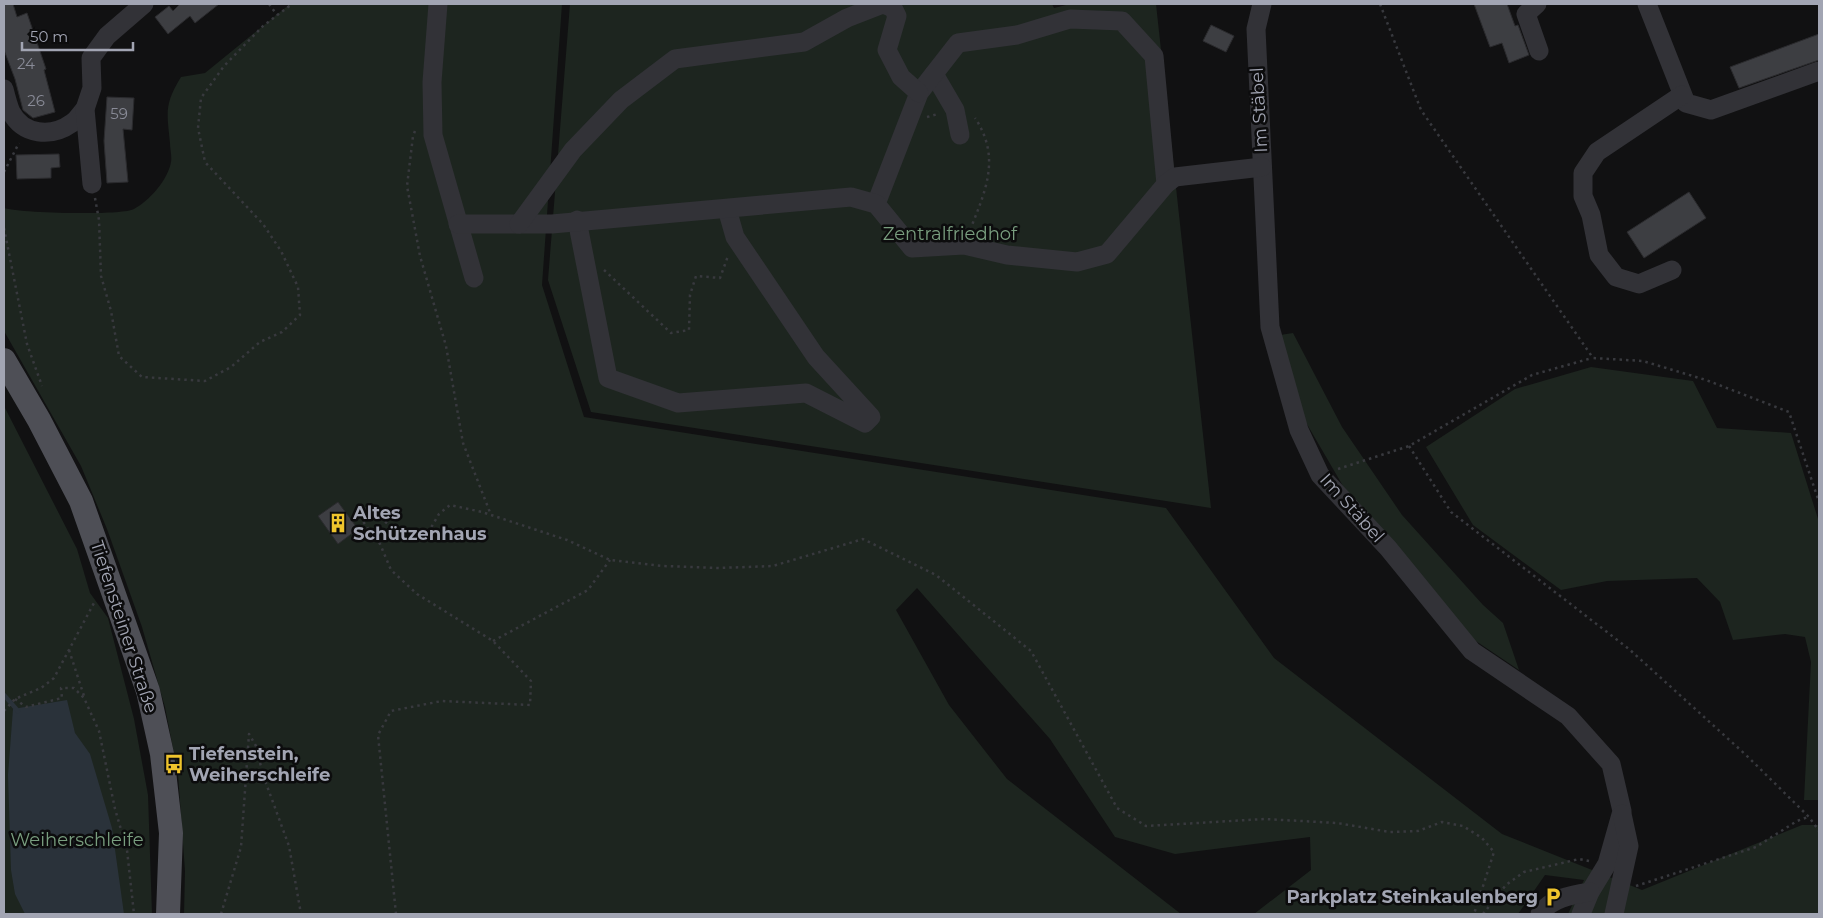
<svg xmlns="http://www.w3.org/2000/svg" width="1823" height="918" font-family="Montserrat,sans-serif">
  <rect width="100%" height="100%" fill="#111112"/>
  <g fill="#1d251f">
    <path d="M290,4H562L542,285L584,417L1166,508L1274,658L1502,834L1642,890L1802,825H1819V914H1568L1584,880L1545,875L1518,914H1254L1311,870L1310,837L1175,854L1115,837L1050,739L917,588L896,610L949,705L1007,779L1181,914H184L185,871L178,774L165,707L142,627L107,529L81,466L4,331V208C19,213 121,216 134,209C149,201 168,180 171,162C172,156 170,149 170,143C167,112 164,105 181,77L205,73Z"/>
    <polygon points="570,4 1052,4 1054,8 1070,4 1156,4 1211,508 591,412 548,280"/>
    <polygon points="1293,333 1342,427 1402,515 1483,605 1503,623 1519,670 1461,631 1343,486 1304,419 1280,335"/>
    <polygon points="1591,367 1693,381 1717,428 1791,433 1819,522 1819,800 1804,800 1811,662 1805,637 1785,634 1733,640 1720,602 1697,578 1607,581 1561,590 1473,525 1426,447 1515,389"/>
    <polygon points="4,406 77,549 90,593 108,618 134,719 148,795 152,914 4,914"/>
  </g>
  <polygon fill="#2a323a" points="67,700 75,733 90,754 112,828 124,914 25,914 15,894 11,870 8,775 13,709"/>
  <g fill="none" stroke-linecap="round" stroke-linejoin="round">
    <polyline stroke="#2a323a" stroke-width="4.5" points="4,695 18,711"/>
  </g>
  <g fill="#3d3e42" stroke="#2b2b2e">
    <polygon points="4,4 13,4 17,17 27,13 46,69 44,70 55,112 33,118 23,110 15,79 4,50"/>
    <polygon points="180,4 219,4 195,23 190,16 168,34 155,17 169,6 173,11"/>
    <polygon points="1474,4 1507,4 1515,26 1518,25 1529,55 1509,63 1502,43 1490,47"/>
    <polygon points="1211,25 1234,36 1226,52 1203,41"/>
    <polygon points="1819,34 1819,60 1739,88 1730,67"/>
    <polygon points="107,97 134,98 132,130 123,129 128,182 107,183 104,141"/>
    <polygon points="59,154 60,167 51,168 51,178 17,179 16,155"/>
    <polygon points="1689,192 1706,218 1644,258 1627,232"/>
    <polygon points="338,502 358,529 338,544 318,516"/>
  </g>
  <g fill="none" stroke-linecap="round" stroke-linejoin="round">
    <g stroke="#38393e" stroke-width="2.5" stroke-dasharray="2.5 4" stroke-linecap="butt">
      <polyline points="269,4 277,15"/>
      <polyline points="1380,4 1421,110 1593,358 1643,361 1706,380 1789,412 1819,502"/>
      <polyline points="927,117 938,114"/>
      <polyline points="415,131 413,136 407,186 420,256 446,346 463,443 491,515"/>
      <polyline points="4,172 19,143"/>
      <polyline points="95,198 99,220 101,276 111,311 119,356 142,377 205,381 231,367 260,342 282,332 300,315 298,287 281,251 263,224 205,162 198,128 201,98 224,66 263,26 292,4"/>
      <polyline points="4,228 27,344 42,386"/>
      <path d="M970,230C986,190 1001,157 975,118"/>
      <polyline points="604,270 671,333 689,330 690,295 696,276 720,278 728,256"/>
      <polyline points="1409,446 1451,512 1629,649 1746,755 1809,817 1819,831"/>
      <polyline points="1338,469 1409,446 1532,375 1592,358"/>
      <polyline points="493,641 588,590 610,560"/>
      <polyline points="69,650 84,696"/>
      <polyline points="15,699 26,707 62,698 61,688 74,688 84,698 99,731 115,809 127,850 134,914"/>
      <polyline points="4,711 15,699 41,688 54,678 95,601"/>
      <polyline points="1636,886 1756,847 1797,821 1808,817"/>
      <polyline points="221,914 241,847 249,734 256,746 263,775 289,846 301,914"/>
      <polyline points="396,914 378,735 391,711 442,701 530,705 531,681 493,641 417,594 391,570 380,544 358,515 366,508 399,532 429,531 439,514 450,505 482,512 567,540 610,560 663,566 719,568 773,566 863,539 936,575 1031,651 1117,808 1146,826 1265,819 1337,823 1390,832 1418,831 1442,822 1463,826 1482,838 1494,852 1474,914"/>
      <polyline points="1483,914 1506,885 1524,872 1579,859 1589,861"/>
    </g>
    <g stroke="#323237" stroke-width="19">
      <polyline points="438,4 432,82 433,135 474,278"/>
      <polyline points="1262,4 1256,29 1270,327 1299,430 1320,475 1388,548 1472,651 1568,716 1611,764 1622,811 1607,864 1590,892 1581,914"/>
      <polyline points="1537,4 1526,14 1539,51"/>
      <polyline points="1647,4 1686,103 1711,110 1819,71"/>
      <polyline points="934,74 955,110 960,135"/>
      <path d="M4,89C6,97 8,105 11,112C23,135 51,138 72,123C77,120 81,113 85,109"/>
      <polyline points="92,184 85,109 92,88 91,58 107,36 144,4"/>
      <polyline points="876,204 919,93 958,43 1017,35 1070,19 1122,21 1154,56 1166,184"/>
      <polyline points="577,220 608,378 678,403 806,393 865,423 871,417 816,357 735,237 727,209"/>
      <polyline points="458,224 552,224 851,197 876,204 912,248 964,245 1007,255 1077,262 1107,254 1166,184 1175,177 1262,167"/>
      <polyline points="519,224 573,150 621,100 675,59 804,42 847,18 883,4 893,8 897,16 887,50 901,77 919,93"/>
      <polyline points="1672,270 1639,284 1616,277 1599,255 1591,215 1583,196 1583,173 1597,152 1682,95"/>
      <path d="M1540,914C1551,898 1571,895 1590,892"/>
      <polyline points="1614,914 1629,846 1622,814"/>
    </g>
    <polyline stroke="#4e4f56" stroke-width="24" points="4,360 39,420 81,501 148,691 162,754 171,833 168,914"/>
  </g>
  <defs>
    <symbol id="building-bare" viewBox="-9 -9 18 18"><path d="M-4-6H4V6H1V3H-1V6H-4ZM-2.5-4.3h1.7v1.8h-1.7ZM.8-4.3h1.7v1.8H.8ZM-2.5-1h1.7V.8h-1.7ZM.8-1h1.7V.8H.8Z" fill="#efc42c" stroke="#0c0c0d" stroke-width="2.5" paint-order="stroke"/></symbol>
    <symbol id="bus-bare" viewBox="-9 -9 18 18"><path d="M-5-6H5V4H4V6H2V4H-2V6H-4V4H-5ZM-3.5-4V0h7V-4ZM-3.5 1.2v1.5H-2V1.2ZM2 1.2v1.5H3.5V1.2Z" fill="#efc42c" stroke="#0c0c0d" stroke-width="2.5" paint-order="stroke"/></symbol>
    <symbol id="parking-bare" viewBox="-9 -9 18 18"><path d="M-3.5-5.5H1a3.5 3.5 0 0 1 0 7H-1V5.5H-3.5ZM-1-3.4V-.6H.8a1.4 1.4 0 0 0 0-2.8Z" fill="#efc42c" stroke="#0c0c0d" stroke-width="2.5" paint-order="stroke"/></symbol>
  </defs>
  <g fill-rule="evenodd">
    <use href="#building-bare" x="324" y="509" width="28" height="28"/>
    <use href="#bus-bare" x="160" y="750" width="28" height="28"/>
    <use href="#parking-bare" x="1539" y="883" width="28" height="28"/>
  </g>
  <g text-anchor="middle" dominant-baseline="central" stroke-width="5" stroke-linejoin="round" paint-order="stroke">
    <g font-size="15" fill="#898b97">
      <text x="26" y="63">24</text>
      <text x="36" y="100">26</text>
      <text x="119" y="113">59</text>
    </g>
    <g font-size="18" fill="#a2a5b3" stroke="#0c0c0d">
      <text transform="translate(1259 110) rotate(-93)">Im Stäbel</text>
      <text transform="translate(1352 508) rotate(48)">Im Stäbel</text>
      <text transform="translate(124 627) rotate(72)">Tiefensteiner Straße</text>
    </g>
    <g font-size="18" fill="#799e7f" stroke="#0c0c0d">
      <text x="950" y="234">Zentralfriedhof</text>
      <text x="77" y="840">Weiherschleife</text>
    </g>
    <g font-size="18" font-weight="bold" fill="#a2a5b3" stroke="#0c0c0d" text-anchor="start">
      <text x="353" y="513">Altes<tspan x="353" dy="21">Schützenhaus</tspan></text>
      <text x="189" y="754">Tiefenstein,<tspan x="189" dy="21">Weiherschleife</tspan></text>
      <text x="1538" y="897" text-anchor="end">Parkplatz Steinkaulenberg</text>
    </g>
  </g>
  <rect width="1823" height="918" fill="none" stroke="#a2a5b3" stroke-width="10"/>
  <path d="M22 42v8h111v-8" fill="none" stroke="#a2a5b3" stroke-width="2.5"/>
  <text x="30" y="42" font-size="15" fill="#a2a5b3" stroke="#0c0c0d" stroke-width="4" paint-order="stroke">50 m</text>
</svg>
